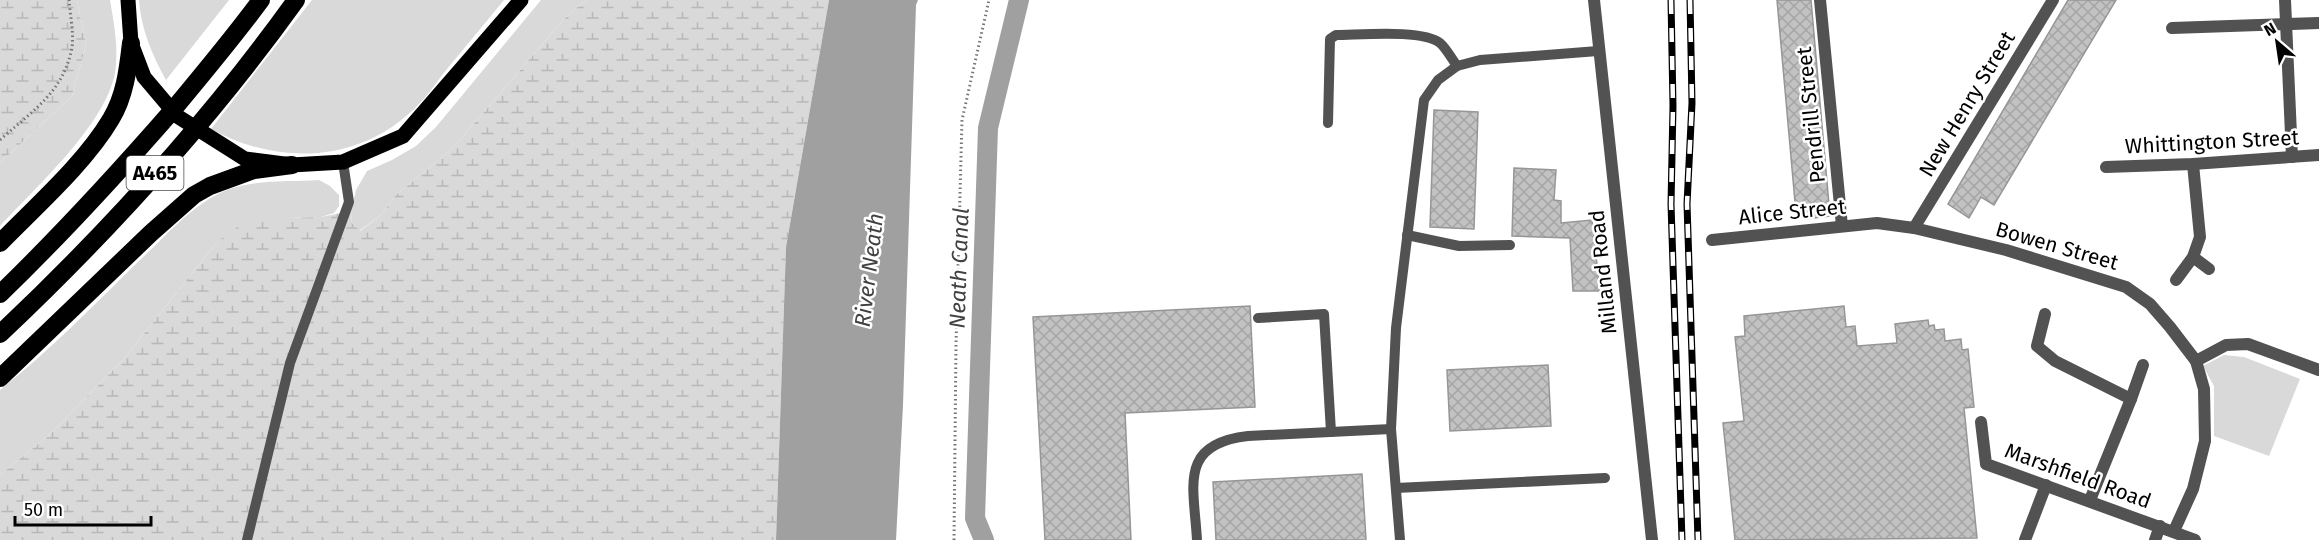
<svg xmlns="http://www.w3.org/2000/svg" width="2319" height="540" font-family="'Fira Sans',sans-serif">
  <defs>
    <pattern id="wetland-marsh" width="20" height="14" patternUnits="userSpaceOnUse" patternTransform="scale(1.5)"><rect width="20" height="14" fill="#d9d9d9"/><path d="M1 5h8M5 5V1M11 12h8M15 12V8" fill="none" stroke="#b8b8b8"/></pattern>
    <pattern id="building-cross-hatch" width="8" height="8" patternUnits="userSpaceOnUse" patternTransform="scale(1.5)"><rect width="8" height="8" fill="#c2c2c2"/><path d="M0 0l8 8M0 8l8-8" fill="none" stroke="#a5a5a5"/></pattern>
  </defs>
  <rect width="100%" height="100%" fill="#fff"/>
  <g fill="#d9d9d9">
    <path d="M77,0H110C114,24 119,49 115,73C105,125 36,187 0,226V163L72,96L86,45Z"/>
    <path d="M139,0H229L166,80C152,55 141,29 139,0Z"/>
    <path d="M312,0H504C484,25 463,49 443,74C434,86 425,99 414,109C357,164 277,165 211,129Z"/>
    <polygon points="541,0 586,0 565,18 452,149 396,195 381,215 359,231 352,223 351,211 356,190 367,171 392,160 416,146 436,127"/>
    <path d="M319,180L330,186L339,195V206L334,213L321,217L287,218L217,242L123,360L49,435L0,475V390C50,350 94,305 140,260C165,237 189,208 220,193C249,179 287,182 319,180Z"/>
    <polygon points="2224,355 2244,357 2300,379 2269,456 2214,436 2214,386 2203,366"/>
  </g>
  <g fill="url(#wetland-marsh)">
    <polygon points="0,0 77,0 86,45 72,96 0,163"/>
    <polygon points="586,0 829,0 786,247 776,540 0,540 0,475 49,435 123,360 217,242 239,226 287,218 321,217 351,211 352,223 360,231 381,215 396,195 452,149 565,18"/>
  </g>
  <polygon fill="#a0a0a0" points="829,0 918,0 916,5 903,405 896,540 776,540 786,247"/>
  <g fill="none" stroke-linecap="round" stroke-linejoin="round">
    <polyline stroke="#a0a0a0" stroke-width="20" points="984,540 975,518 988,128 1019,0"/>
  </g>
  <g fill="url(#building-cross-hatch)" stroke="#969696" stroke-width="1.5">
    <polygon points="1777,0 1811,0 1830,216 1806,219 1806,214 1796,213"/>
    <polygon points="2068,0 2116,0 1994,205 1981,197 1969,218 1948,204"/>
    <polygon points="1434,110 1478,112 1474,229 1430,227"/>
    <polygon points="1514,168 1556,170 1554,200 1561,201 1561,223 1592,220 1600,291 1573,291 1570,238 1512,236"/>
    <polygon points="1250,306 1255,407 1125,413 1131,540 1045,540 1033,317"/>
    <polygon points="1844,306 1846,327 1855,326 1857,346 1897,343 1895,324 1928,320 1929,326 1934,325 1935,330 1944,329 1945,341 1961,339 1962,350 1968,349 1974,407 1964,408 1977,538 1735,540 1723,423 1744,421 1735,337 1745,336 1744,316"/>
    <polygon points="1548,365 1551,426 1450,431 1447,370"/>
    <polygon points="1362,474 1366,540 1216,540 1213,482"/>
  </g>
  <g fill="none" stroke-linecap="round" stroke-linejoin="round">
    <g stroke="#747474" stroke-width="3" stroke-dasharray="1.5 3" stroke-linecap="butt">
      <path d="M0,140C32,111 64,92 72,47C74,32 70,15 69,0"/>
      <polyline points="954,540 956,344 962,120 989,0"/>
    </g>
    <g stroke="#525252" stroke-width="10">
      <path d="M1328,123L1330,39L1336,35C1359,35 1423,29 1440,43C1446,48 1452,59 1457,66"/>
      <polyline points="1407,235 1459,246 1510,245"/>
      <polyline points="1258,318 1324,314 1331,432"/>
      <polyline points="1396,488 1605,478"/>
      <polyline points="247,540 290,363 349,202 343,162"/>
      <path d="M1197,540C1194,486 1178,444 1248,436L1391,429"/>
      <polyline points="1400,540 1391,429 1396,328 1424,100 1438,80 1457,66 1480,60 1598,51"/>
    </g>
    <g stroke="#525252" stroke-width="12">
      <polyline points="1594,0 1652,540"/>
      <polyline points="1820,0 1842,226"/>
      <polyline points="2285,0 2292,157"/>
      <polyline points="2172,28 2319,23"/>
      <polyline points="2106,167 2193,164 2319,155"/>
      <polyline points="1914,228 2053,0"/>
      <polyline points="1712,240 1877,223 1914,228 2006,250 2126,287 2150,304 2170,327 2196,361 2204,389 2205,441 2193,489 2174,531"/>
      <polyline points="2193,257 2209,269"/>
      <polyline points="2176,280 2193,257 2200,237 2193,164"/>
      <polyline points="2045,314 2037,346 2055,361 2131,399"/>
      <polyline points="2196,361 2226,345 2248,344 2319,370"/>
      <polyline points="1981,422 1986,464 2195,540"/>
      <polyline points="2090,500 2131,399 2143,365"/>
      <polyline points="2025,540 2046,485"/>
      <polyline points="2155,540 2160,526"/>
    </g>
    <polyline stroke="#000" stroke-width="15" points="128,0 131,43 144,77 177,116 245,159 292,165 343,162 403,136 521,0"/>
    <g stroke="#000" stroke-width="18">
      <path d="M0,243C36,206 85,163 111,119C125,96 128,69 131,43"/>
      <path d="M0,294C60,236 117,174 172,111C202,75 233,38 261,0"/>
      <path d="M0,334C107,233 210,120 296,0"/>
      <polyline points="0,378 151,233 194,195 210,186 254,170 292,165"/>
    </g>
    <defs>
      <g id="rail">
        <polyline points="1671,0 1673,106 1671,204 1682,540"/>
        <polyline points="1690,0 1692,103 1687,204 1698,540"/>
      </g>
    </defs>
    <use href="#rail" stroke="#000" stroke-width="7"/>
    <use href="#rail" stroke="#fff" stroke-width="4.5" stroke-dasharray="14" stroke-linecap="butt"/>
  </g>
  <g text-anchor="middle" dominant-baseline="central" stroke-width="5" stroke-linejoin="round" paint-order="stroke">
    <rect fill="#fff" stroke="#4c4c4c" stroke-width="1.5" x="126.5" y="156" width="57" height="34" rx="4.5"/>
    <g font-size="20" font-weight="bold" fill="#000">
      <text x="155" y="173">A465</text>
    </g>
    <g font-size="21" fill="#000" stroke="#fff">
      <text transform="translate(1967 104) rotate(-59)">New Henry Street</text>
      <text transform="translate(1811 115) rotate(-96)">Pendrill Street</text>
      <text transform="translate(2212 142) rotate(-3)">Whittington Street</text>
      <text transform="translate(1792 212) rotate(-6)">Alice Street</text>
      <text transform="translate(2057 246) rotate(16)">Bowen Street</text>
      <text transform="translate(1603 272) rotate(-96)">Milland Road</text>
      <text transform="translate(2078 476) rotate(20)">Marshfield Road</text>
    </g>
    <g font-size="22" font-style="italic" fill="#414141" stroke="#fff">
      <text transform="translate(959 268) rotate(-88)">Neath Canal</text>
      <text transform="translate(869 270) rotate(-83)">River Neath</text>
    </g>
  </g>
  <g transform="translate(2277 42) rotate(331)" stroke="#ffffff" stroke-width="4.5" paint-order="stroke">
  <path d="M0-4.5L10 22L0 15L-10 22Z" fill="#000000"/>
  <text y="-9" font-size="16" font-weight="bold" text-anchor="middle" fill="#000000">N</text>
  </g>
  <path d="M15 516v9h136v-9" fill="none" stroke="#000000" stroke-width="3"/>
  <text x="24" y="516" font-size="18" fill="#000000" stroke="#ffffff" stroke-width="4.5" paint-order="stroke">50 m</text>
</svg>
